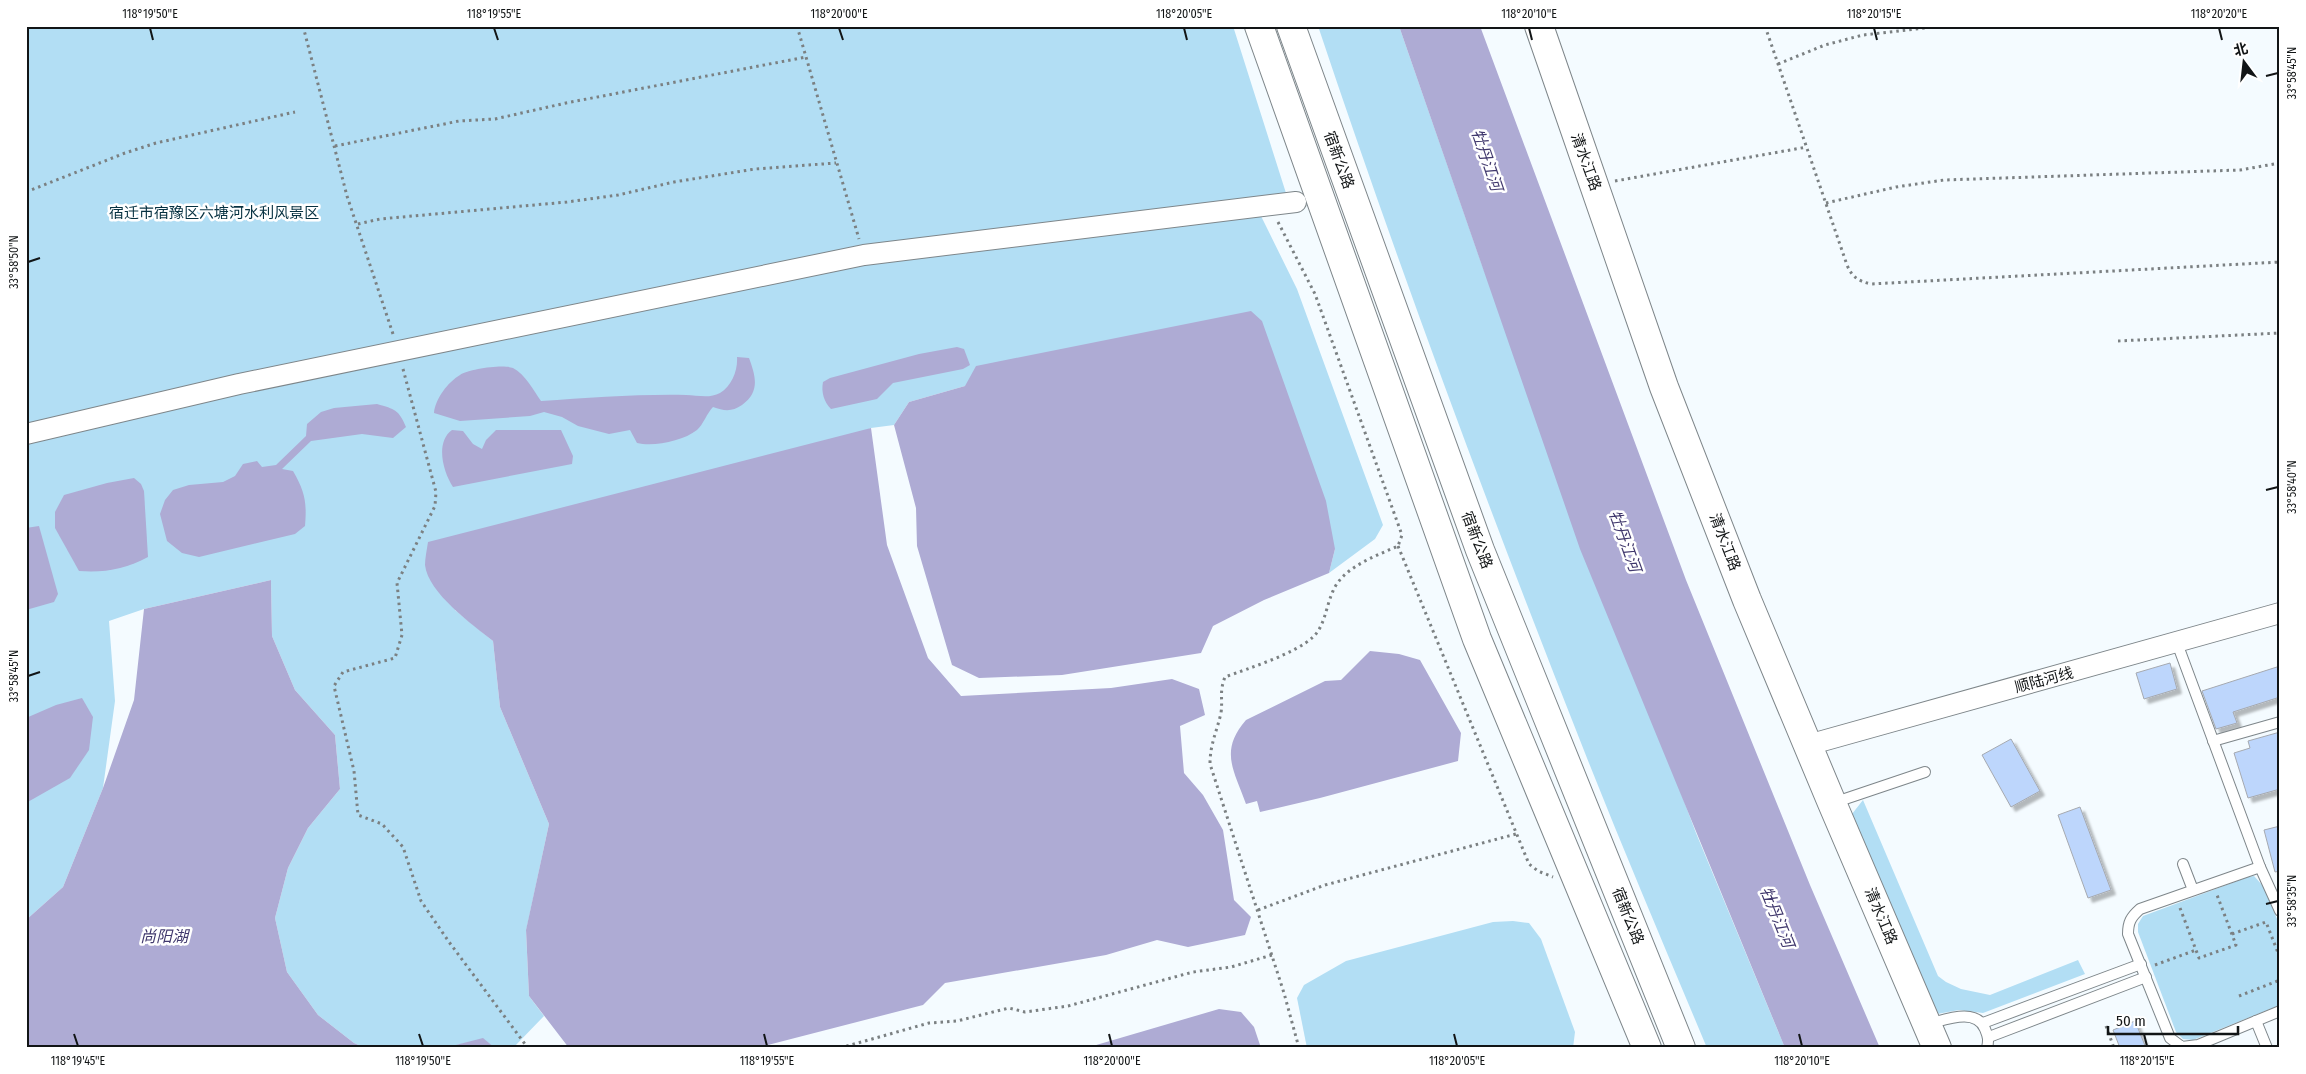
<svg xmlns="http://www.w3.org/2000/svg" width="2306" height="1074" font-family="'Fira Sans Condensed','Noto Sans SC',sans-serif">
  <defs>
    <filter id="shadow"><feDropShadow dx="4.5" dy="4.5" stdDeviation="1" flood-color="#0004"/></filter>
  </defs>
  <rect width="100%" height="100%" fill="#f4fbff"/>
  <g fill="#b2def4">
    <polygon points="26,26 1233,26 1292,212 1261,216 1297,289 1383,525 1375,539 1329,573 1335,549 965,386 909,402 894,425 871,428 455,610 493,641 500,707 549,824 526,931 529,996 544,1016 513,1048 495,1048 483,1039 444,1048 365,1048 354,1043 318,1015 287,972 275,918 288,868 308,828 340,789 335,735 295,690 272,636 271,580 144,609 109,621 115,701 103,788 63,887 26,920"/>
    <path d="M1318,26H1399L1482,265L1696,833L1785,1048H1707C1666,950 1624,852 1585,753C1490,513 1400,271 1318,26Z"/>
    <polygon points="1863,800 1938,976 1946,982 1961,989 1990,995 2078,960 2085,974 1983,1013 1959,1010 1937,1014 1852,814"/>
    <polygon points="2254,876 2263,886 2280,926 2280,1005 2193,1040 2183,1039 2176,1032 2138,932 2138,924 2143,916 2248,877"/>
    <polygon points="1513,921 1529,923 1541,939 1575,1032 1573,1048 1307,1048 1297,998 1304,985 1346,961 1493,922"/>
  </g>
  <g fill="#aeabd4">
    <polygon points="1399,26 1480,26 1686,580 1810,885 1880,1048 1785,1048 1580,549"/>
    <polygon points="1251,311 1262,321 1326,501 1335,549 1329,573 1264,600 1213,626 1201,653 1062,675 979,678 952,665 917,546 916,508 894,425 909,402 965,386 976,366"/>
    <path d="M957,347L964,349L970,365L963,369L893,383L877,399L831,409C824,402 821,392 823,382L830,378L919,354Z"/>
    <path d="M737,357L749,358C756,377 760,392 742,405C732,412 724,411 713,407C707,413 703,425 697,430C683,441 654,447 637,443L630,430L609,434L578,426L562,417L544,412L530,416L460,421L434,413C435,399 448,382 460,375C469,369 503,364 513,368C525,374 534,391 541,401C589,398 638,394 686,395C697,395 709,399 720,393C732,386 738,370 737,357Z"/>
    <path d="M377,404C395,409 399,410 406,427L393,438L362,434L311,441L282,469L293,471C305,492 307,502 305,526L295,534L199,557L182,553L167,541L160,514L165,500L173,490L189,485L223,482L235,476L243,464L257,461L262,467L276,465L306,436L307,424L321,412L334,408Z"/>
    <path d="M871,428L887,545L928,658L961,696L1111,688L1172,679L1199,689L1205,715L1180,726L1184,773L1203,795L1223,830L1234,900L1251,917L1245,935L1188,947L1157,940L1106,955L945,983L923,1005L756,1048H569L529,996L526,930L549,824L500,707L493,641C473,625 428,593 425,565C425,558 427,549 428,542Z"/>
    <path d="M452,430L463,431L473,444L482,449L486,440L496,430H561L573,456L572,464L453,487C443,472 435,442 452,430Z"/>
    <path d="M134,478L141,484L144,491L148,557C126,569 104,573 79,571L55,528V512L64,495L107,483Z"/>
    <polygon points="39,526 58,594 54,602 26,610 26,528"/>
    <polygon points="271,580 272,636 295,690 335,735 340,789 308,828 288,868 275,918 287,972 318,1015 354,1043 365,1048 26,1048 26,920 63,887 103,788 134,700 144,609"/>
    <path d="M1370,651L1399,654L1420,660L1461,733L1458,761L1320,798L1260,812L1257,801L1246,804C1234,770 1219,751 1246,720L1325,681L1341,680Z"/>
    <polygon points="82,698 93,717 89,750 70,778 26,803 26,718 56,705"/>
    <polygon points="1219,1009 1241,1012 1254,1027 1261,1048 1086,1048"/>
    <polygon points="483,1038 495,1048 444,1048"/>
  </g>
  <g fill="#bdd6fc" stroke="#a5a9b0" filter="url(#shadow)">
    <polygon points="2170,663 2177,689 2144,699 2136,673"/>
    <polygon points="2280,666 2280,697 2233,712 2237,723 2216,729 2202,691"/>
    <polygon points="2280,732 2280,789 2248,798 2234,753 2250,748 2248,741"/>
    <polygon points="2011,739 2040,791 2011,807 1982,755"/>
    <polygon points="2080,807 2111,890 2088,898 2058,815"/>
    <polygon points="2280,826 2280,871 2275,872 2264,830"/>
    <polygon points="2135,1021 2146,1048 2120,1048 2113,1030"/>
  </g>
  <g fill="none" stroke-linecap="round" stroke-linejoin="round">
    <defs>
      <g id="lane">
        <polyline points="2177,643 2260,867 2280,911"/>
        <polyline points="2213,741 2280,722"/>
        <polyline points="1833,803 1925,772"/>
        <polyline points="2183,864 2193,890"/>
        <path d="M2260,867L2140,909C2131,917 2128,922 2128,934L2170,1038L2182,1047L2198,1045L2280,1011"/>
        <polyline points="2256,1021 2267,1048"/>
        <polyline points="1983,1023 2141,964"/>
        <path d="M1928,1024C1945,1020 1976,1007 1985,1029C1988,1036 1989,1040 1987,1048"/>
        <polyline points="1989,1037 2146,977"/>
      </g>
      <g id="street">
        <polyline points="26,434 239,384 864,255 1296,202"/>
        <polyline points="1808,745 2280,613"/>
      </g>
      <polyline id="secondary" points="1539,26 1664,387 1747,600 1832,803 1937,1048"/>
      <g id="highway">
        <polyline points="1259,26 1477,639 1647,1048"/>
        <polyline points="1291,26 1480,550 1681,1048"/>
      </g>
    </defs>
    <use href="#lane" stroke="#7e868a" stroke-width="12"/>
    <use href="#street" stroke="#7e868a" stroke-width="22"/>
    <use href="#secondary" stroke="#7e868a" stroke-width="30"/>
    <use href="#highway" stroke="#7e868a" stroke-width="30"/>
    <g stroke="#7b8082" stroke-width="3" stroke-dasharray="2.5 4" stroke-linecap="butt">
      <polyline points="303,26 347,196 393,334"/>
      <polyline points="797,26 859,239"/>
      <path d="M1765,26L1847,265C1852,277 1858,281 1871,284L2280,262"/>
      <polyline points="1778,64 1825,45 1863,35 1942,26"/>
      <polyline points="335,146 459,121 495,119 566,103 806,57"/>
      <polyline points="1615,181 1807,147"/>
      <polyline points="26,192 125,153 156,143 295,112"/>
      <polyline points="1826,203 1896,187 1944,180 2240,170 2280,163"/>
      <path d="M1278,222L1315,294L1402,535L1398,546C1376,556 1343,567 1333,591C1326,606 1325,626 1313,637C1295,654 1249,668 1225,677C1219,692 1223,699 1221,713C1217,731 1210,744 1210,764L1284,993L1299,1048"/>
      <polyline points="358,224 380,219 567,202 618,195 674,182 755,169 836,163"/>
      <polyline points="2118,341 2280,333"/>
      <polyline points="403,369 436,492 435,506 397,583 402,635 395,658 343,672 334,686 354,771 358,815 382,824 403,847 421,901 449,942 528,1048"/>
      <polyline points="1398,546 1529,864 1538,871 1553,877"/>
      <polyline points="2180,908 2199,958 2236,945 2217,895"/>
      <polyline points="1258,910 1325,885 1516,834"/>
      <polyline points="2232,934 2266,922 2280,958"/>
      <polyline points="2155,965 2196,950"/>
      <polyline points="2239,996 2280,980"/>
      <polyline points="2106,1026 2114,1048"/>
      <polyline points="2052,1047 2053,1048"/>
      <polyline points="840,1048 929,1023 957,1021 1009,1008 1025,1012 1068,1006 1193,972 1231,967 1272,955"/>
    </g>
    <use href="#lane" stroke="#fff" stroke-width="10"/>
    <use href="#street" stroke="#fff" stroke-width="20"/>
    <use href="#secondary" stroke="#fff" stroke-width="28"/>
    <use href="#highway" stroke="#fff" stroke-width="28"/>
  </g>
  <path fill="none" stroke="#121516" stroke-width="2" d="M150,28L153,40M494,28L498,40M839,28L843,40M1184,28L1187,40M1529,28L1532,40M1874,28L1877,40M2219,28L2222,40M2266,76L2278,73M28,262L40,258M2266,490L2278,487M28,676L40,672M2266,904L2278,901M74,1034L78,1046M419,1034L423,1046M764,1034L767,1046M1109,1034L1112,1046M1454,1034L1457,1046M1799,1034L1802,1046M2144,1034L2147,1046"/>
  <g text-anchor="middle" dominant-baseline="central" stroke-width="5" stroke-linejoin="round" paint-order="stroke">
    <g font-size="15" fill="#121516" stroke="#fff">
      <text transform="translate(1339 160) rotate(70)">宿新公路</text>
      <text transform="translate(1586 162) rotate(70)">清水江路</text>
      <text transform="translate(1477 540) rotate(69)">宿新公路</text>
      <text transform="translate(1725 542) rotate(69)">清水江路</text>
      <text transform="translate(2044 680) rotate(-15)">顺陆河线</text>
      <text transform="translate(1628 916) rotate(68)">宿新公路</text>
      <text transform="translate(1881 916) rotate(67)">清水江路</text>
    </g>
    <g font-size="15" fill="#063141" stroke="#fff">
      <text x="214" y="213">宿迁市宿豫区六塘河水利风景区</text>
    </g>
    <g font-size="16" font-style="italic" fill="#40386d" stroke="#fff">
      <text transform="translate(1487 160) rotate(71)">牡丹江河</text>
      <text transform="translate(1625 541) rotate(70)">牡丹江河</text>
      <text transform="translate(1777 917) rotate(68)">牡丹江河</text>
      <text x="164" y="936">尚阳湖</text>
    </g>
  </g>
  <rect width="2306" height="1074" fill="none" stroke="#ffffff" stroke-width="55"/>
  <g transform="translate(2244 62) rotate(345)" stroke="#ffffff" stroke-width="4" paint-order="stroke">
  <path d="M0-4L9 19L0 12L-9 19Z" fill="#121516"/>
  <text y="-8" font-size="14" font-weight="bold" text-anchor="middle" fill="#121516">北</text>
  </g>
  <path d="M2108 1026v8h130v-8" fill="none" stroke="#121516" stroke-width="2.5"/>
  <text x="2116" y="1026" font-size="15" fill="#121516" stroke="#ffffff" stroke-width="4" paint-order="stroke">50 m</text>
  <rect x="28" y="28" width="2250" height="1018" fill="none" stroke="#121516" stroke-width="2"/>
  <g font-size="12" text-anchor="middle" fill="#121516">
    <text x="150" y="18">118°19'50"E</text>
    <text x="494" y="18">118°19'55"E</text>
    <text x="839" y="18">118°20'00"E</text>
    <text x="1184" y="18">118°20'05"E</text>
    <text x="1529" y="18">118°20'10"E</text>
    <text x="1874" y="18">118°20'15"E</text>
    <text x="2219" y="18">118°20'20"E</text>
    <text transform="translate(2292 73) rotate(-90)" y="4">33°58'45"N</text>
    <text transform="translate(14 262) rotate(-90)" y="4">33°58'50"N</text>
    <text transform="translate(2292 487) rotate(-90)" y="4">33°58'40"N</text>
    <text transform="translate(14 676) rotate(-90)" y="4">33°58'45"N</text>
    <text transform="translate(2292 901) rotate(-90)" y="4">33°58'35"N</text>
    <text x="78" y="1065">118°19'45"E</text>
    <text x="423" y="1065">118°19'50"E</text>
    <text x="767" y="1065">118°19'55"E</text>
    <text x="1112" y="1065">118°20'00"E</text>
    <text x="1457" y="1065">118°20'05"E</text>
    <text x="1802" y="1065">118°20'10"E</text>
    <text x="2147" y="1065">118°20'15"E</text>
  </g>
</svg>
